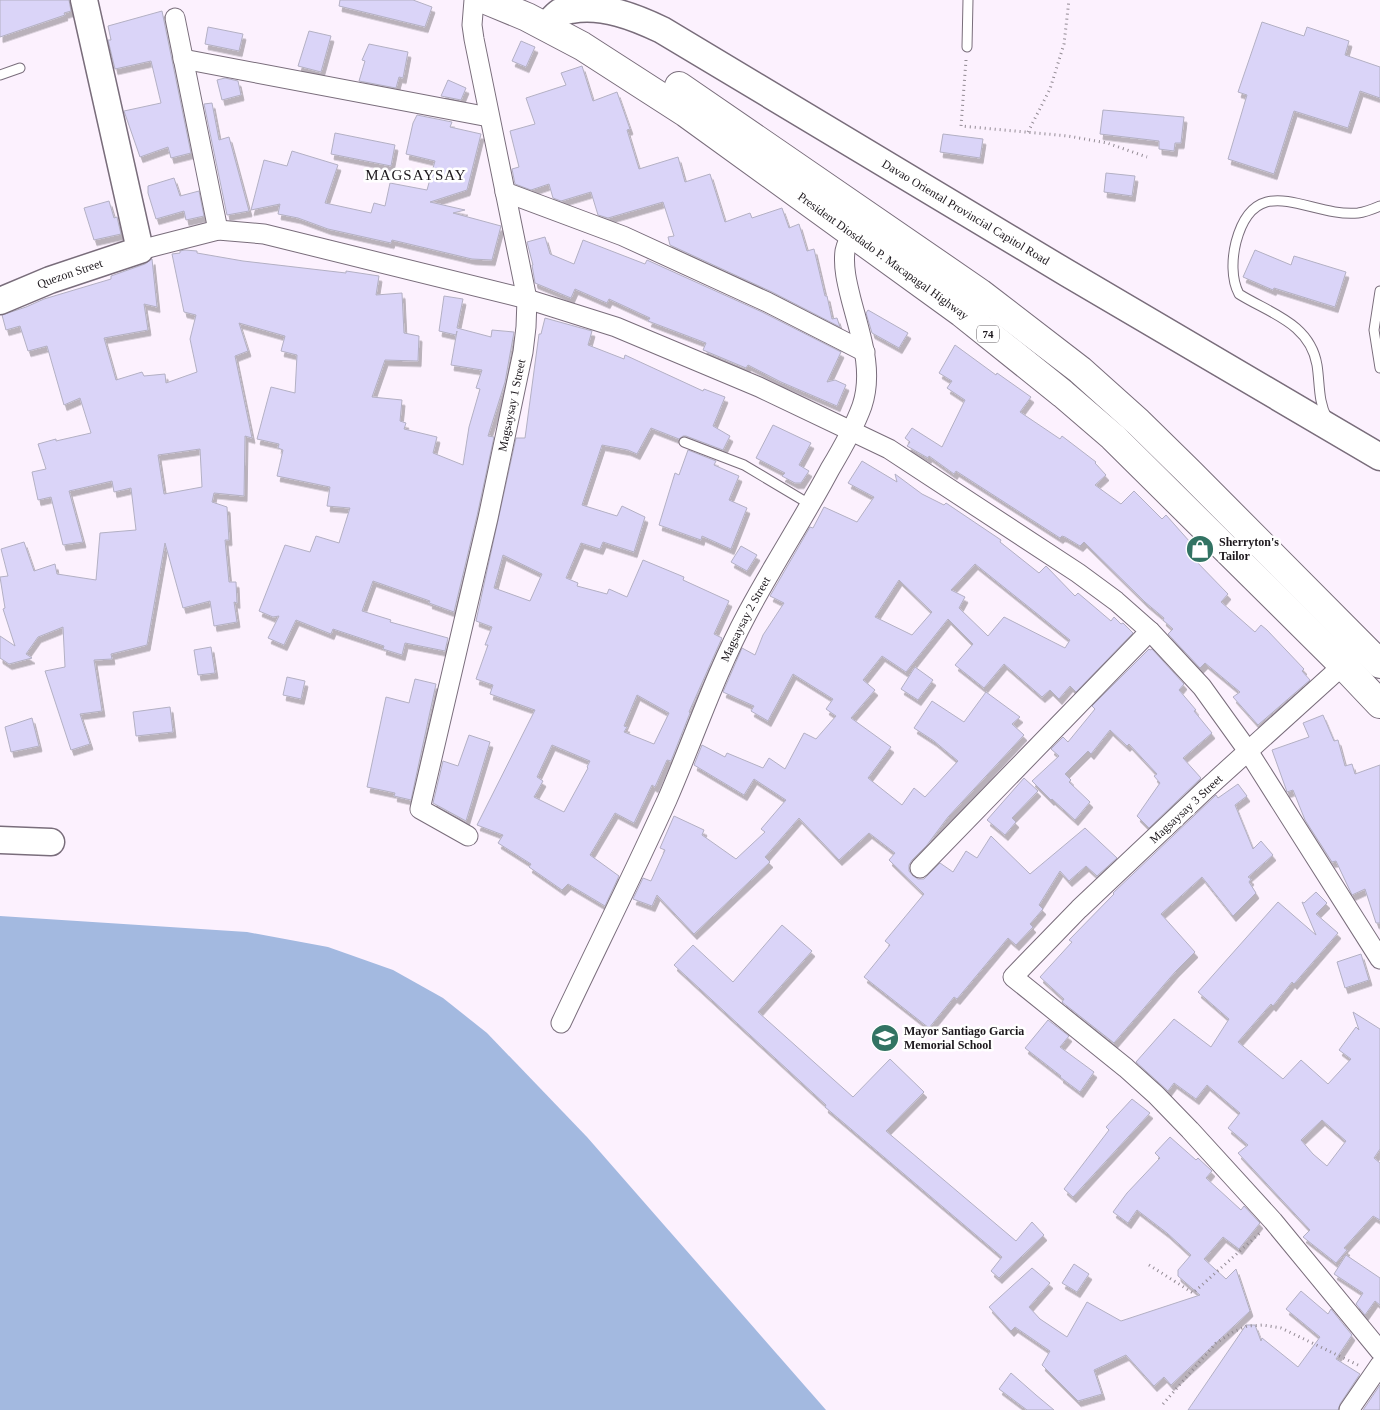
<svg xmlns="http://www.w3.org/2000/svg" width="1380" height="1410" font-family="'Times New Roman',serif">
  <defs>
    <filter id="shadow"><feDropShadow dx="3" dy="5.5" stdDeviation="0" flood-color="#0004"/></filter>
  </defs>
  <rect width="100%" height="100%" fill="#fcf1fe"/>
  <polygon fill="#a3b9e0" points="0,916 247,932 328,947 393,970 443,998 487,1033 587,1137 826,1410 0,1410"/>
  <g fill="#dad4f8" stroke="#b3b0c3" fill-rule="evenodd" filter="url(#shadow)">
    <polygon points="0,0 69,0 71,11 64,13 65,15 0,37"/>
    <polygon points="340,0 413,0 432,7 425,27 339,6"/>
    <polygon points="162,11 191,153 171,158 168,147 140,157 124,111 161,103 151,61 115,69 108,40 111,40 108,26"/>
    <polygon points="1262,22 1304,36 1307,27 1349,41 1345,55 1380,67 1380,98 1360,91 1348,128 1294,111 1274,174 1228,159 1247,95 1238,92"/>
    <polygon points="208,27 243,34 239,51 205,44"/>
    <polygon points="309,31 331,36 321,72 298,66"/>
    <polygon points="521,41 535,47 526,67 512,61"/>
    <polygon points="369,44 408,52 403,78 399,77 396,88 359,81 365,61 362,60"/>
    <polygon points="582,66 593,101 617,92 630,129 627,130 639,169 678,157 685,182 710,174 725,222 750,213 752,218 782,208 789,228 799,224 807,251 814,249 825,296 827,296 832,319 837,318 840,327 772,292 670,245 668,237 674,236 663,202 608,218 598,215 591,192 561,201 553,198 549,184 531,190 515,184 512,169 519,167 510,131 535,124 526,98 566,85 561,73"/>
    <polygon points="225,78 238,81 241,95 222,100 217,80"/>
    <polygon points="448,80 466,88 461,100 441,96"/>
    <polygon points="212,103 219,140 229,137 249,211 227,215 204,104"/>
    <polygon points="1103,110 1184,117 1181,143 1175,143 1174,151 1159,149 1159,141 1100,134"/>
    <polygon points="417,115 452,122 450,127 481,134 467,190 430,202 465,210 453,213 501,226 492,260 472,259 392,240 391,243 328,229 298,218 278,214 280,204 251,210 264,160 287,166 292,151 338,165 325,203 371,213 374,203 385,206 390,183 427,190 435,161 406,154 413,123"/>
    <polygon points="335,133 395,145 391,166 331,154"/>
    <polygon points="943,134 983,139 980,158 940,152"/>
    <polygon points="1106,173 1135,176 1132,196 1104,192"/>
    <polygon points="174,178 180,196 199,191 204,216 186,220 184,211 156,219 148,193 148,186"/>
    <polygon points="109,201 114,218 117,217 121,234 94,240 84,208"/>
    <polygon points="545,237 550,254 574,264 583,240 645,264 647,260 762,312 841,352 827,382 835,380 846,385 837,406 781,382 748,365 746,368 703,350 706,343 648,321 650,318 609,299 607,303 575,289 571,298 535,283 532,265 533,265 527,242"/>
    <path d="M185,250L197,251V253L243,261L346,273V271L379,276L376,295L402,293L404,333L419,336L418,361L385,360L372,397L402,400L400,421L406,423L404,429L437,437L433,453L463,465L469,427L480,389L476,388L482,370L451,365L457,331L456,335L439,331L444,296L463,299L457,328L491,337L492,330L514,332L505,382L488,436L494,437L477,516L454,612L429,603L430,601L373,581L362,611L391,620L390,622L448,638L445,651L405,643L402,655L383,649L384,646L333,629L331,634L296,620L284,645L268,638L279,616L273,617L259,611L285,545L310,552L316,536L339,543L350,508L327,506L330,487L277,476L283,450L278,448L279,444L257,439L271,387L295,393L297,355L281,351L285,336L239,323L248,351L235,356L252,438L245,436L244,496L214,493L212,502L227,507L229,540H225L229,582H236L237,603L234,602L237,622L214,626L210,601L183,608L165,543L147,645L111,654L112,659L94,660L102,711L80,714L90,744L71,750L45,671L65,667L63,627L38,637L26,654L32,658L9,664L0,658V636L15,646L3,609L5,608L0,577L8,576L1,549L24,542L34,571L55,564L57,574L96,580L100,533L136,530L131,488L114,492L112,481L69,491L83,542L63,545L51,497L38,500L32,472L46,469L38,444L56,439V441L91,433L80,398L64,405L47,346L28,351L20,326L6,330L2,315L26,307L44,299L111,279V276L145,264L152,259L157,307L144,304L148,330L104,338L116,380L142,372L144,376L165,374L166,383L197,372L190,339L196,315L184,312L172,254L180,253V251ZM200,449L202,487L164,494L158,455Z"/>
    <polygon points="1255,250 1291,265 1294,256 1346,272 1335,307 1274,288 1273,290 1243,277"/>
    <polygon points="868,310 908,333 899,348 872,333 866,313"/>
    <path d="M545,318L592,331L588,345L624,359L625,355L703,391L704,389L725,397L713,426L730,436L723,450L686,436H683L679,439L651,428L637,454L628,450L602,445L582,505L617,516L622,506L645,517L634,552L603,542L600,549L581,543L566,578L578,583L577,586L607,594L609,589L627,597L643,560L684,577L683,580L729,601L714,634L722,638L689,712L690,713L671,761L667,760L655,787L652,785L634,823L615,813L590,855L619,876L605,906L568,884L562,890L529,867L531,864L498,843L503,835L477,825L535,710L490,694L493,685L476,679L488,645H485L492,627L476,621L516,438H525L539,334H541ZM503,555L542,574L530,601L494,588ZM637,695L669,713L654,744L624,732L627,727L624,726ZM552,745L590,761L587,767L588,768L564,812L534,797L543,781L537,777Z"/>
    <polygon points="955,345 996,375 997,373 1031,397 1020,412 1060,439 1062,436 1096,462 1095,463 1106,475 1095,485 1121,504 1134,491 1162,519 1166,515 1198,551 1192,557 1228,594 1221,602 1255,632 1261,625 1267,630 1304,669 1302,671 1310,680 1258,725 1233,697 1240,692 1205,663 1200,668 1168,634 1173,629 1163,620 1164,618 1145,602 1084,542 1080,546 1065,537 1062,536 1060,538 956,471 954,474 929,456 928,458 907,446 910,442 905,438 912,428 942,447 965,400 947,388 952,381 939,373"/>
    <polygon points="773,425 811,443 799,465 809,471 801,483 795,483 782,476 785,473 756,458"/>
    <polygon points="688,450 716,461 714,465 739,476 729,500 747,508 731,549 702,536 701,540 659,525 675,473 679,475"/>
    <path d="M862,461L897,482L895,474L922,494L944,505L946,503L1001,540L1000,542L1039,573L1046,566L1075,596L1078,593L1111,621L1114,617L1121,624L1123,623L1133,633L1076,692L1070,686L1059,699L1050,690L1042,697L1004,664L984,688L955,665L973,644L948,619L906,672L882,656L863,680L875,690L851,718L891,747L868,778L902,805L914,788L925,797L958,761L934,741L914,728L932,701L964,722L986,692L1020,717L1012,724L1024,735L948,817L927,845L912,860L909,865V871L913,876L918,879H924L940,863L953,872L966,851L977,858L991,836L1030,874L1085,828L1117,858L1097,876L1086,866L1069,881L1060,871L1039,905L1043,909L1030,924L1033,927L1016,945L1008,938L957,999L954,997L929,1028L864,977L890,945L885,941L924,894L889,860L895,853L869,833L839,860L799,818L765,857L770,862L694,934L657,895L652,906L633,899L643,878L651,881L665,850L660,848L674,816L704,830L702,835L736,859L765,832L761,829L786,800L754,779L744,795L694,765L702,745L725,757L727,753L763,768L769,758L785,769L804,733L816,739L836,716L826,709L833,699L793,674L768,721L751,711L754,706L723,692L742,648L755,655L763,635L784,603L770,596L810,527L813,528L824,507L857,522L874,497L848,483ZM975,564L1070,640L1065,648L1004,617L988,636L959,608L965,597L951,590ZM899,580L932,612L912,635L875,617Z"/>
    <polygon points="741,546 757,555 747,571 731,562"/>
    <polygon points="211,647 215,673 198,675 194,650"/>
    <polygon points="1149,649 1150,650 1152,649 1184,684 1179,690 1196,710 1194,711 1212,733 1183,758 1201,778 1149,828 1137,816 1160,783 1154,776 1157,774 1129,744 1127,746 1110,730 1091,754 1088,751 1065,774 1071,780 1069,782 1090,802 1075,820 1052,799 1051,800 1032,781 1059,756 1051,749 1063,737 1068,742 1095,709 1092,706"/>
    <polygon points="915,667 933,680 918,700 901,689"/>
    <polygon points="287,677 305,681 301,699 283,695"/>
    <polygon points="415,679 436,684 411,800 394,796 395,793 367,787 386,697 409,703"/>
    <polygon points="170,707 173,732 136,736 133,712"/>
    <polygon points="1323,715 1334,741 1338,740 1345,766 1352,764 1355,774 1380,765 1380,923 1376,923 1365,889 1352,895 1336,861 1332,862 1305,820 1293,790 1287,792 1286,789 1272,750 1309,737 1303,723"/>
    <polygon points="32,718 39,746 11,752 5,727"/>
    <polygon points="469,735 490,742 466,821 433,803 443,761 458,766"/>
    <polygon points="1024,778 1038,791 1012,818 1016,822 1005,835 987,820"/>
    <polygon points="1238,784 1247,796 1235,805 1253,849 1261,841 1273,855 1248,877 1251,879 1249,882 1256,893 1233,916 1202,877 1161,914 1195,952 1175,972 1114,1043 1062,1002 1064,999 1040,977 1072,942 1069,940 1114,894 1113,893 1216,795 1218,798"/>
    <path d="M1316,892L1327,903L1316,914L1338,933L1294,984L1292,982L1273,1006L1271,1004L1238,1042L1283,1079L1301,1060L1328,1084L1351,1059L1339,1050L1356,1027L1359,1030L1353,1012L1380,1029V1149L1374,1158L1380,1163V1220L1373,1216L1344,1248L1347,1250L1336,1263L1303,1237L1310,1230L1238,1153L1248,1145L1228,1128L1240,1113L1207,1085L1196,1099L1174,1083L1168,1091L1136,1062L1174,1019L1211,1047L1229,1019L1198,992L1278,902L1316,935L1302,902L1304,903ZM1322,1120L1346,1141L1327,1166L1313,1154L1301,1140Z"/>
    <polygon points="782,925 812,951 758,1012 853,1097 890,1059 924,1092 886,1131 1016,1241 1032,1222 1044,1235 999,1278 991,1271 1002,1257 825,1107 826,1105 674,965 693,945 733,982"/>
    <polygon points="1361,954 1369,980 1345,988 1337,962"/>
    <polygon points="1048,1020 1069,1036 1060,1047 1094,1072 1080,1092 1060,1077 1061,1076 1025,1048"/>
    <polygon points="1132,1099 1150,1113 1073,1197 1064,1189 1109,1130 1106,1127"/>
    <polygon points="1170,1137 1196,1160 1198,1158 1212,1171 1206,1178 1241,1210 1244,1206 1260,1223 1239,1249 1223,1237 1204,1259 1226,1279 1236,1269 1250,1311 1171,1385 1164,1377 1154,1386 1126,1355 1094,1370 1102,1394 1078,1401 1042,1365 1050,1351 1015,1327 1011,1331 989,1307 1032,1268 1050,1283 1029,1307 1040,1319 1067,1337 1087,1302 1121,1321 1200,1295 1178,1276 1178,1270 1191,1255 1167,1233 1137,1210 1128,1223 1113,1212 1127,1193 1160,1158 1155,1153"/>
    <polygon points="1346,1255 1380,1278 1380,1305 1375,1301 1365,1315 1356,1304 1363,1293 1334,1274"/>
    <polygon points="1074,1264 1089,1274 1077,1292 1062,1283"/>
    <polygon points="1301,1291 1328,1314 1331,1309 1352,1335 1336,1359 1360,1374 1340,1404 1338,1410 1188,1410 1246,1325 1255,1325 1261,1341 1262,1338 1298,1367 1320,1337 1286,1309"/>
    <polygon points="1011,1373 1036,1395 1054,1410 1027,1410 999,1389"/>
    <polygon points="1380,1385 1380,1410 1363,1410"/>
  </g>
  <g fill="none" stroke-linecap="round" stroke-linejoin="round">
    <defs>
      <g id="lane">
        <polyline points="967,47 968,0"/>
        <polyline points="0,75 20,68"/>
        <polyline points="1380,291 1374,330 1380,368"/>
        <path d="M1327,418C1318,401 1320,384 1317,365C1310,323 1269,313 1239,294C1231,279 1232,258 1236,242C1256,167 1309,218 1358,213C1366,212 1373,209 1380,206"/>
        <polyline points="684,442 744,465 811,505"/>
      </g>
      <g id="street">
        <polyline points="175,18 218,230"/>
        <polyline points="183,59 489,117"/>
        <polyline points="505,192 623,236 767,302 865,352"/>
        <polyline points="140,250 218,230 264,234 527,299 616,327 759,387 889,449 1078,573 1116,601 1150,631 1202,687 1248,751 1380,959"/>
        <polyline points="1351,658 1205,790 1079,909 1013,977 1126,1068 1156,1095 1190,1130 1273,1221 1380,1351"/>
        <path id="s1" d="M468,836L420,809L488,518L523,352L526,327L527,299L474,39L472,25L474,0"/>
        <polyline points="920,868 1150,631"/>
        <path id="s2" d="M561,1023C596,949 633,875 667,800C694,738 715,674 747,614C773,565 804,518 830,469C842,449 854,428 862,406C874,370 860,334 851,299C847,283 843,267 845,251C847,241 853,232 858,223"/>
        <polyline points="1349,1410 1380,1365"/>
      </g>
      <g id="secondary">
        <path id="s3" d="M546,26C550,22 555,15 560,12C562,11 568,11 571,10C602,4 635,17 662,30L1067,273L1380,457"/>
        <path id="s4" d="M0,301L50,280L140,250L84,0"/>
        <polyline points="0,840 51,842"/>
      </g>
      <g id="primary">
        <path id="s5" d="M486,0L527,17L582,46L686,113L962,313L1063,394L1113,437L1343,665L1380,704"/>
        <polyline points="679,86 980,293 1080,370 1138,422 1189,472 1380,664"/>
      </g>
    </defs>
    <use href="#lane" stroke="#796d7b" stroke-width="11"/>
    <use href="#street" stroke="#796d7b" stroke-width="21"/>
    <use href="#secondary" stroke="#796d7b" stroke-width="29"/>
    <use href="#primary" stroke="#796d7b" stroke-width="30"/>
    <g stroke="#928a93" stroke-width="3" stroke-dasharray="1 4" stroke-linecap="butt">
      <polyline points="966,60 961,126 1068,136 1107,143 1147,157"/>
      <polyline points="1028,132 1050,89 1064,44 1069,0"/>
      <polyline points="1149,1265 1193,1293 1260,1233"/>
      <polyline points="1163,1404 1216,1343 1233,1332 1247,1326 1263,1325 1281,1328 1358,1365"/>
    </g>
    <use href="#lane" stroke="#fff" stroke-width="9"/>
    <use href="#street" stroke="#fff" stroke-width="19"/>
    <use href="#secondary" stroke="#fff" stroke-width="26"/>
    <use href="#primary" stroke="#fff" stroke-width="28"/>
  </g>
  <defs>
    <symbol id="shop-disc" viewBox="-11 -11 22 22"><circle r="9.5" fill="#327363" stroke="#fff"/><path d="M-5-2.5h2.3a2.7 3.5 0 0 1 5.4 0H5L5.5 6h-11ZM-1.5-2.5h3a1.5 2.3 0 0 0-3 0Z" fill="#fff"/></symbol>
    <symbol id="school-disc" viewBox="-11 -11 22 22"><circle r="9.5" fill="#327363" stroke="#fff"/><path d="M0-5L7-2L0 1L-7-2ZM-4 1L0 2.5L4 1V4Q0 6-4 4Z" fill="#fff"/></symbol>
  </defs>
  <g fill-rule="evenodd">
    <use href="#shop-disc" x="1184" y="533" width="32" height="32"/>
    <use href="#school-disc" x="869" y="1022" width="32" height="32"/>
  </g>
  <g text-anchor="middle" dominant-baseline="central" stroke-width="5" stroke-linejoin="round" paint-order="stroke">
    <rect fill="#fff" stroke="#605d60" stroke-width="1" x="977" y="325.5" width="22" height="17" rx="4"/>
    <g font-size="11" font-weight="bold" fill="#1c171c">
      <text x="988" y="334">74</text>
    </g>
    <g font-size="12" fill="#1c171c" stroke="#fff">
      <text stroke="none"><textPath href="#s3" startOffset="480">Davao Oriental Provincial Capitol Road</textPath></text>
      <text stroke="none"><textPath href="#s5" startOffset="474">President Diosdado P. Macapagal Highway</textPath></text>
      <text stroke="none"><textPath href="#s4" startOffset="75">Quezon Street</textPath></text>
      <text stroke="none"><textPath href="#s1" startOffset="469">Magsaysay 1 Street</textPath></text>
      <text stroke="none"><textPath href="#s2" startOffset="444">Magsaysay 2 Street</textPath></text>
      <text transform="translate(1186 809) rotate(-43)">Magsaysay 3 Street</text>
    </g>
    <g font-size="12" font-weight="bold" fill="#1c171c" stroke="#fff" text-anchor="start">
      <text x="1219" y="542">Sherryton's<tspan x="1219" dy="14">Tailor</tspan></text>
      <text x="904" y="1031">Mayor Santiago Garcia<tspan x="904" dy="14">Memorial School</tspan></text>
    </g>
    <g font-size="15" letter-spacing="1" fill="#1c171c" stroke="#fff">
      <text x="416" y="175">MAGSAYSAY</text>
    </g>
  </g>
</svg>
